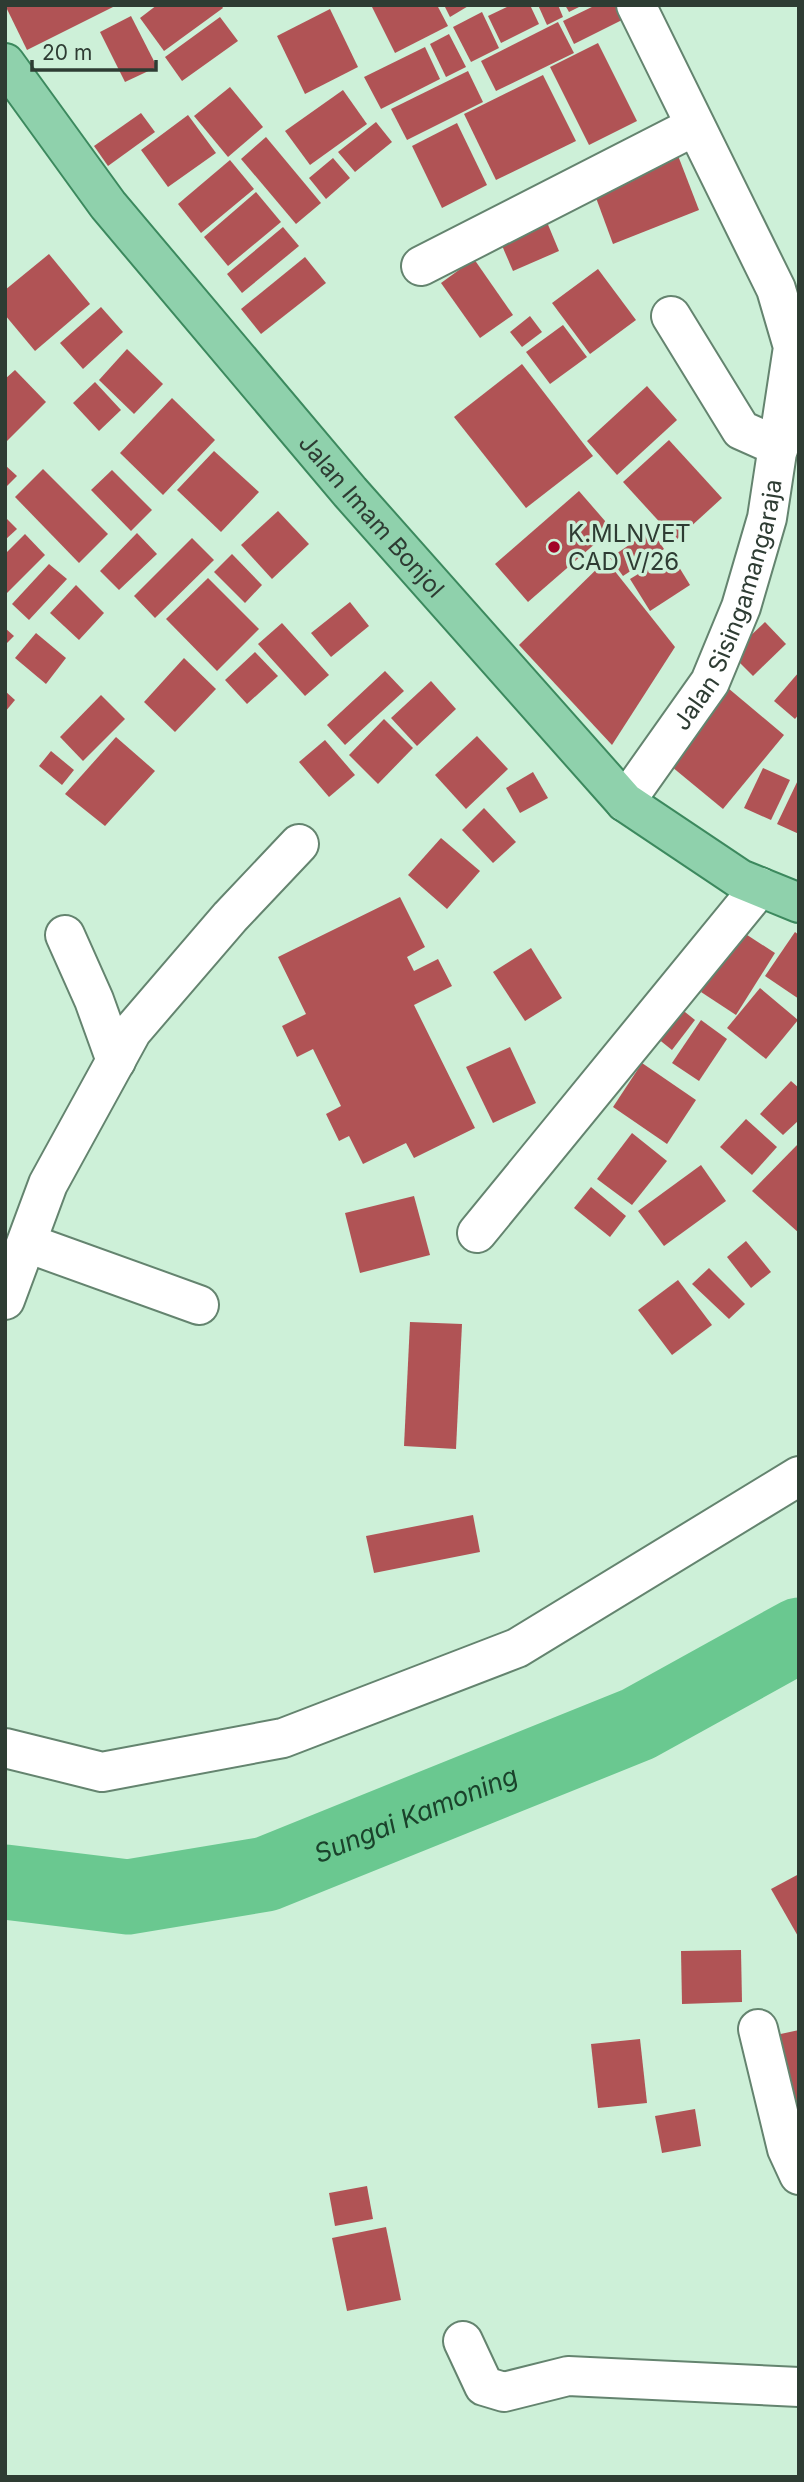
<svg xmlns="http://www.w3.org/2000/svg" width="804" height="2482" font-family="Inter,sans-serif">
  <rect width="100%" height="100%" fill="#cdf0d8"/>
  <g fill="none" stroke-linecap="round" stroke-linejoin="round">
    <path stroke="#6ac890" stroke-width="75" id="s1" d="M5,1882L128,1897L266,1874L638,1724L799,1635"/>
  </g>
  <g fill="#b05355">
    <polygon points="5,5 117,5 27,50"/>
    <polygon points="157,5 221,5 223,8 164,51 140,18"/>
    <polygon points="371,5 437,5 448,26 395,53"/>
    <polygon points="444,5 470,5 450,17"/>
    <polygon points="511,5 530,5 539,24 501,43 488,16"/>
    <polygon points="538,5 558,5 563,17 547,25"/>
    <polygon points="565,5 583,5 569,12"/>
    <polygon points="596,5 615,5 622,20 574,44 563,21"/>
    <polygon points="330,9 358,67 305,94 277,36"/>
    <polygon points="482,12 499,48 471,62 453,27"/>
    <polygon points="131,16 157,67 125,82 100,32"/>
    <polygon points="220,17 238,41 182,81 165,57"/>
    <polygon points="558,22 574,53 496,91 481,61"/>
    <polygon points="449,34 466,67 446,77 430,44"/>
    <polygon points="598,43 637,121 589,145 550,67"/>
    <polygon points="425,47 440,79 381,109 364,77"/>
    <polygon points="468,71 483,102 407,140 391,109"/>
    <polygon points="543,75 576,141 496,180 464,114"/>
    <polygon points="230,87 263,127 228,157 194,116"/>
    <polygon points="343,90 367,124 310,165 285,131"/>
    <polygon points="141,113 155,132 108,166 94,146"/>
    <polygon points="188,115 216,153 168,187 141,150"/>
    <polygon points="376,122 392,142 355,172 338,152"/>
    <polygon points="457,123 487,185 442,208 412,146"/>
    <polygon points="266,137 321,203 296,224 241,159"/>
    <polygon points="677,153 699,210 613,244 592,187"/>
    <polygon points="333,158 350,178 326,199 309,178"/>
    <polygon points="230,160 254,189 201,233 178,204"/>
    <polygon points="256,192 281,222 228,266 204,237"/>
    <polygon points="544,215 559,251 513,271 497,234"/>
    <polygon points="283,227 299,246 242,293 227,274"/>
    <polygon points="49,254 90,304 35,351 5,315 5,290"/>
    <polygon points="305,257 326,283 261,334 241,309"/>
    <polygon points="474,259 513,315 480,338 441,283"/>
    <polygon points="598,269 636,320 590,354 552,303"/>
    <polygon points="101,307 123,332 83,369 60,343"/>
    <polygon points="530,316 542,332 522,347 510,332"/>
    <polygon points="563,325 587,357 550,384 526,352"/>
    <polygon points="127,349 163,384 134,414 99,380"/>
    <polygon points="522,364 593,456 526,508 454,417"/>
    <polygon points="15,370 46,402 5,443 5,379"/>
    <polygon points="95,382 121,410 99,431 73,403"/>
    <polygon points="647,386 677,420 617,475 587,441"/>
    <polygon points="172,398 215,440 163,495 120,453"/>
    <polygon points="669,440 722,498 676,540 623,482"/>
    <polygon points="214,451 259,492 221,532 177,490"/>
    <polygon points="5,465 17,476 5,488"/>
    <polygon points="43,469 108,534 79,563 15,497"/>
    <polygon points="112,470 152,510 131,531 91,490"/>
    <polygon points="579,491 612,529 528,602 495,564"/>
    <polygon points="278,511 309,544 272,579 241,545"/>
    <polygon points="5,517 17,529 5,540"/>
    <polygon points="651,530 664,549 623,576 610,558"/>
    <polygon points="137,533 157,554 119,590 100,571"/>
    <polygon points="25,534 45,555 5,595 5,554"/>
    <polygon points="192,538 214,560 155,618 134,596"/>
    <polygon points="232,554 262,585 245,603 214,572"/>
    <polygon points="671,554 690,585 650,611 630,579"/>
    <polygon points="606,560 675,647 612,745 519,645"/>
    <polygon points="49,564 67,579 29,620 12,604"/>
    <polygon points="208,578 259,629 217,671 166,619"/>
    <polygon points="76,585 104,613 79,640 50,613"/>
    <polygon points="350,602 369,626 331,657 311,633"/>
    <polygon points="765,622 786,644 753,676 731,654"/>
    <polygon points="282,623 329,675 305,696 258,644"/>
    <polygon points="5,628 14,636 5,645"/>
    <polygon points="36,633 66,658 46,684 15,658"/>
    <polygon points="255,652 278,676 247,704 225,680"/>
    <polygon points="184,658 216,689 175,732 144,702"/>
    <polygon points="385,671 404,691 345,745 327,725"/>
    <polygon points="799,672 799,714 795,719 774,701"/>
    <polygon points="431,681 456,709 417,746 391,718"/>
    <polygon points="728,688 784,735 723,809 666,762"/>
    <polygon points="5,691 15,700 5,712"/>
    <polygon points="101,695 125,719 83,761 60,737"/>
    <polygon points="384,719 413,748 378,784 349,755"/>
    <polygon points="477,736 508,769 466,809 435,775"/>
    <polygon points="116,737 155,771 105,826 65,794"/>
    <polygon points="325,740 355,775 329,797 299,762"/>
    <polygon points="51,751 74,770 62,785 39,766"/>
    <polygon points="763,768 790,780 771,820 744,808"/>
    <polygon points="533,772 548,798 520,813 506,788"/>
    <polygon points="799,778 799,834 777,824"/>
    <polygon points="484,808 516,842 493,863 462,830"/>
    <polygon points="441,838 480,871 447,909 408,875"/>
    <polygon points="400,897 425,947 407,957 414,971 438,959 452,986 414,1005 475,1128 414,1158 406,1143 363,1164 349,1136 339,1141 326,1114 341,1106 313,1049 297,1057 282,1026 306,1014 278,957"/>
    <polygon points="741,931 775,953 736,1015 701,992"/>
    <polygon points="795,932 799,935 799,999 765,976"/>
    <polygon points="531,948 562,998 525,1021 493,972"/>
    <polygon points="760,988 798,1020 766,1059 727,1028"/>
    <polygon points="680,1008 695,1020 672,1050 657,1038"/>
    <polygon points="701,1020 727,1039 699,1081 672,1063"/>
    <polygon points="510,1047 536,1103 493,1123 466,1067"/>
    <polygon points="642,1063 696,1100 667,1144 613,1107"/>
    <polygon points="791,1081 799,1088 799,1120 783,1135 760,1114"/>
    <polygon points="746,1119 777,1147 752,1175 720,1147"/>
    <polygon points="632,1133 667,1161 632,1205 597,1179"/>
    <polygon points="799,1143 799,1233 752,1191"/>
    <polygon points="701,1165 726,1201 664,1246 638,1211"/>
    <polygon points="591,1187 626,1216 610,1237 574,1208"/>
    <polygon points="414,1196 430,1255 360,1273 345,1213"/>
    <polygon points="746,1241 771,1272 751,1288 727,1257"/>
    <polygon points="709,1268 745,1304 729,1319 692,1284"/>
    <polygon points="678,1280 712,1325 672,1355 638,1310"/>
    <polygon points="410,1322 462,1324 456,1449 404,1446"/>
    <polygon points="473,1515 480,1552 374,1573 366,1536"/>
    <polygon points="799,1874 799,1938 771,1889"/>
    <polygon points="741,1950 742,2002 682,2004 681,1951"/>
    <polygon points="799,2030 799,2102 792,2104 776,2035"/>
    <polygon points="640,2039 647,2103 598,2108 591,2044"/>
    <polygon points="695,2109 701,2146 662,2153 655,2116"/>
    <polygon points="367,2186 373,2219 335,2226 329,2193"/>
    <polygon points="386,2227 401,2300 347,2311 332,2238"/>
  </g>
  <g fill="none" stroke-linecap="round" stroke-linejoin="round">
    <defs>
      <g id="minor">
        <polyline points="421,266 695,126"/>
        <polyline points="671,316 741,430 779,447"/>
        <path id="s2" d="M625,802L710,682L741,607L767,518L793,347L776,289L636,5"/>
        <polyline points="65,935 94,1000 116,1061"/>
        <polyline points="477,1233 760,887"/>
        <polyline points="27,1243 199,1305"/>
        <polyline points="5,1300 48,1184 132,1031 230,917 299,844"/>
        <polyline points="5,1748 102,1772 283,1738 517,1648 799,1476"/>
        <polyline points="758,2029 787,2149 799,2175"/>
        <polyline points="463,2341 484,2386 504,2392 568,2376 799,2387"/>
      </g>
      <g id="major">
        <path id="s3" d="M5,63L108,205L350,492L625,802L740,879L799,903"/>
      </g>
    </defs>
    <use href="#minor" stroke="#64846f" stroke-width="42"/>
    <use href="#major" stroke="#3c895e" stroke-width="42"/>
    <use href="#minor" stroke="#fff" stroke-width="38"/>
    <use href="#major" stroke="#8fd1ac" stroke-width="38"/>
  </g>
  <circle fill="#a20427" stroke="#cdf0d8" stroke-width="2.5" cx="554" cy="547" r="7"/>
  <g text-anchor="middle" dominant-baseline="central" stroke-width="7" stroke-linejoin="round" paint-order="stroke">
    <g font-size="24" fill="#2e3c33" stroke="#cdf0d8">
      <text stroke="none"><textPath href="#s3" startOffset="583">Jalan Imam Bonjol</textPath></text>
      <text stroke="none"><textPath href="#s2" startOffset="226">Jalan Sisingamangaraja</textPath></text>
    </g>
    <g font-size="24" fill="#2e3c33" stroke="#cdf0d8" text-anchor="start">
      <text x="568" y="533">K.MLNVET<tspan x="568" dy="28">CAD V/26</tspan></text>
    </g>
    <g font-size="26" font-style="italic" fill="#1a422b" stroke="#cdf0d8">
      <text stroke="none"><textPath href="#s1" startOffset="425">Sungai Kamoning</textPath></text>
    </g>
  </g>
  <rect width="804" height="2482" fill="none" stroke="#2e3c33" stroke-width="14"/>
  <path d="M32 60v10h124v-10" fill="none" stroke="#2e3c33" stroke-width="3.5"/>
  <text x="42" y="60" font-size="21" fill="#2e3c33" stroke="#cdf0d8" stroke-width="5" paint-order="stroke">20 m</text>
</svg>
